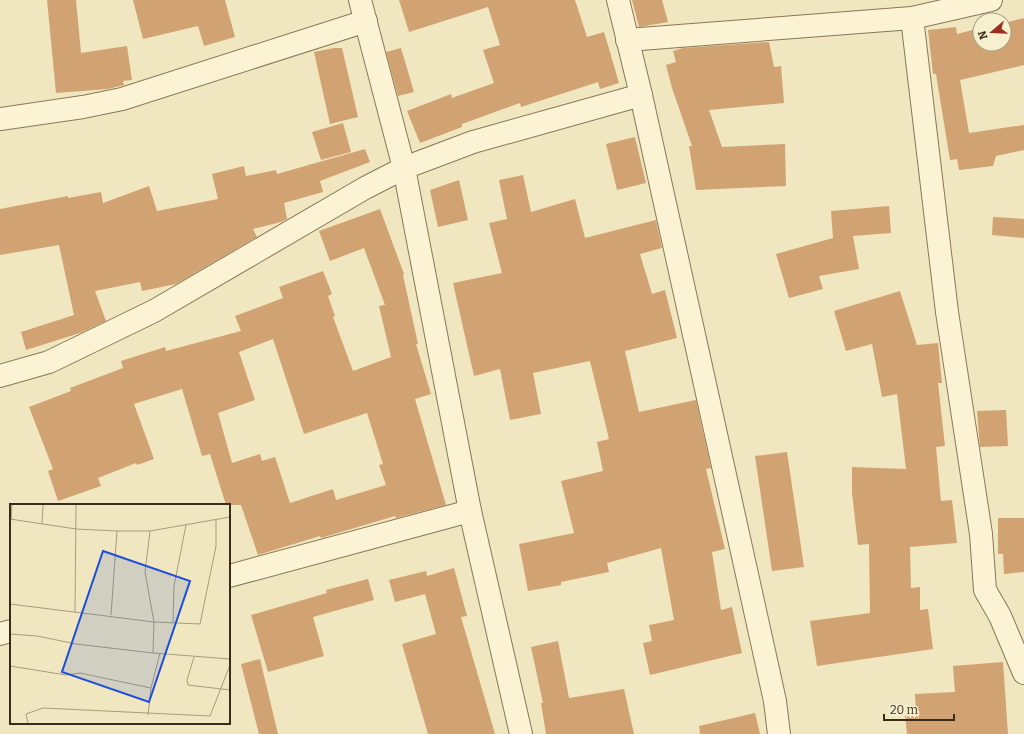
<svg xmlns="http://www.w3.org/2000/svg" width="1024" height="734" font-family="Bitter,serif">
  <rect width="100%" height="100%" fill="#f0e6bf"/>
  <g fill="#d1a372" fill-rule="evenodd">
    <polygon points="47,0 76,0 81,53 127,46 132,80 123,81 124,85 108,89 56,93"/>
    <polygon points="133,0 225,0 235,37 204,46 198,26 143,39"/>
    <polygon points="399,0 575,0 587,37 604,32 619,83 600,89 598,82 521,107 520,103 462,124 462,127 420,143 407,111 451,94 452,98 494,83 483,50 500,45 488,7 409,32"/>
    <polygon points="632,0 662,0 668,22 639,27"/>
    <polygon points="1024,18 1024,65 960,80 969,133 1024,125 1024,150 996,156 993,166 959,170 957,159 950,160 936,74 933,74 928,30 956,27 957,34 980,28 980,44 1004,44 1004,23"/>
    <polygon points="769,42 774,67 781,66 784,103 709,110 722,147 785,144 786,186 696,190 689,146 692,146 672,88 666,65 676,62 673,51 683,48"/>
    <polygon points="334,48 342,48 358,117 330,124 314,52"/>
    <polygon points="401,48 414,92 398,96 386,52"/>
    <polygon points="343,123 351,152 321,160 312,132"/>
    <polygon points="635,137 646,183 617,190 606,144"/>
    <polygon points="365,149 370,162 320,181 323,192 284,203 287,219 281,222 253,229 257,237 176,284 142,291 140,282 95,291 106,321 80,333 26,350 21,332 74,315 59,245 0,255 0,209 68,196 68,198 101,192 103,203 149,186 157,211 218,199 212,174 244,166 246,176 276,170 277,174"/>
    <polygon points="523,175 531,212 575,199 585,238 656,220 662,248 640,254 652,294 665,290 677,338 625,351 639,412 696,400 711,468 706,469 725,549 712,552 721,610 732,607 742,653 650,675 643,643 652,641 649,625 674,620 661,548 607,563 609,572 561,582 561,585 528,591 519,544 574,533 561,481 603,471 597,442 609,439 590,361 533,373 541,414 510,420 500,369 474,376 453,283 502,273 489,223 507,219 499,180"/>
    <polygon points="459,180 468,220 438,227 430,190"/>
    <polygon points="889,206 891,233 853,236 859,269 819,276 823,289 789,298 776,254 833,238 831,211"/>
    <path d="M380,209L404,274L403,275L418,344H416L431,394L415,399L446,505L396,518L395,516L321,538L320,536L258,555L241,505H226L210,454L202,456L182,389L134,404L154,459L137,465L136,463L98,478L101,486L58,501L48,471L53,469L29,407L71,391L70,388L123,368L121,361L165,347L166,351L241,331L235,316L283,298L279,287L323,271L332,294L328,296L335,316L333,317L353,371L391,357L379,306L385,305L364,248L330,261L319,231ZM273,339L304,434L367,413L383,464L379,465L386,485L336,500L333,489L290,503L275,457L262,461L260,454L232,463L218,413L255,400L239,352Z"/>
    <polygon points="993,217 1024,219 1024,238 992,235"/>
    <polygon points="900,291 917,345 938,343 942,383 938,383 945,446 936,447 941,501 952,500 957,543 910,547 911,588 920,587 920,610 928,609 933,649 817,666 810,621 870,613 869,544 858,545 852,493 852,467 906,469 897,394 882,397 872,344 846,351 834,311"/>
    <polygon points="1006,410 1008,446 980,447 977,411"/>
    <polygon points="787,452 804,567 772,571 755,456"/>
    <polygon points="998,518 1024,518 1024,572 1004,574 1003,554 998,554"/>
    <polygon points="454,568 467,616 461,617 495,734 428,734 402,644 436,634 425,594 395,602 389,580 426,571 427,576"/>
    <polygon points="368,579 374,600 313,617 324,656 268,672 251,615 327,593 326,590"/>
    <polygon points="558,641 569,698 624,689 634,734 546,734 541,703 543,703 531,647"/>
    <polygon points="260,659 278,734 259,734 241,664"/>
    <polygon points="1003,662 1008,734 907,734 905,715 916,714 915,694 955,692 953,666"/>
    <polygon points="755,713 760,734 700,734 699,726"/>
  </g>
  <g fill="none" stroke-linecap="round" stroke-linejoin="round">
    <defs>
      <g id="minor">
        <polyline points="360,0 404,168 470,511 521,734"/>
        <polyline points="618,0 641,95 775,701 779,734"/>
        <polyline points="912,18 947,312 981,534 985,590 1000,616 1024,673"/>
        <polyline points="627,40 912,18 991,0"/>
        <polyline points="0,119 83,107 122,99 366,21"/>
        <polyline points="0,376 49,362 154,311 365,188 404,168 473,142 641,95"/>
        <polyline points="229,576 470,511"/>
        <polyline points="0,634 11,631"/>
      </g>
    </defs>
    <use href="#minor" stroke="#8a7756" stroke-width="24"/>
    <use href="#minor" stroke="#fbf3d3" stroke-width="22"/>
  </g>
  <g transform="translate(10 504)">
    <rect width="220" height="220" fill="#f0e6bf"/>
    <path fill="none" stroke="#a79c7e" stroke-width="1" d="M0,15L66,25L107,27H140L220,13M1,16L2,1M32,19L33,1M140,27L135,68L144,118L143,149M0,100L144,118L190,120L206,42V16M65,108L66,1M101,111L107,27M163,119L164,82L176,21M0,130L27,132L66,140L143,149L220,155M184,153L177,176L178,181L220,186M0,162L56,171L70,169L141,184M138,211L141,184L150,149M18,219L16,210L33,204L200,212L220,161"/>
    <path fill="#1d4ed8" fill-opacity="0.15" stroke="#1d4ed8" stroke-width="2" d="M93,47L180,77L139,198L52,168Z"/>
    <rect width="220" height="220" fill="none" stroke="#392c1c" stroke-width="2"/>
  </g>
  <g transform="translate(992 32) rotate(251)"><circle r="19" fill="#f7f0cf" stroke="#aba287"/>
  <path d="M0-3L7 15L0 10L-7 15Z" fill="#9d2d23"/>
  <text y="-6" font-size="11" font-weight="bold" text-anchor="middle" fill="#392c1c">N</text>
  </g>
  <path d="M884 714v6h70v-6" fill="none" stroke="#392c1c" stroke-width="2"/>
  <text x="890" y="714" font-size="12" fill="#392c1c" stroke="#f7f0cf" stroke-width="3" paint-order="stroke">20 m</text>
</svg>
